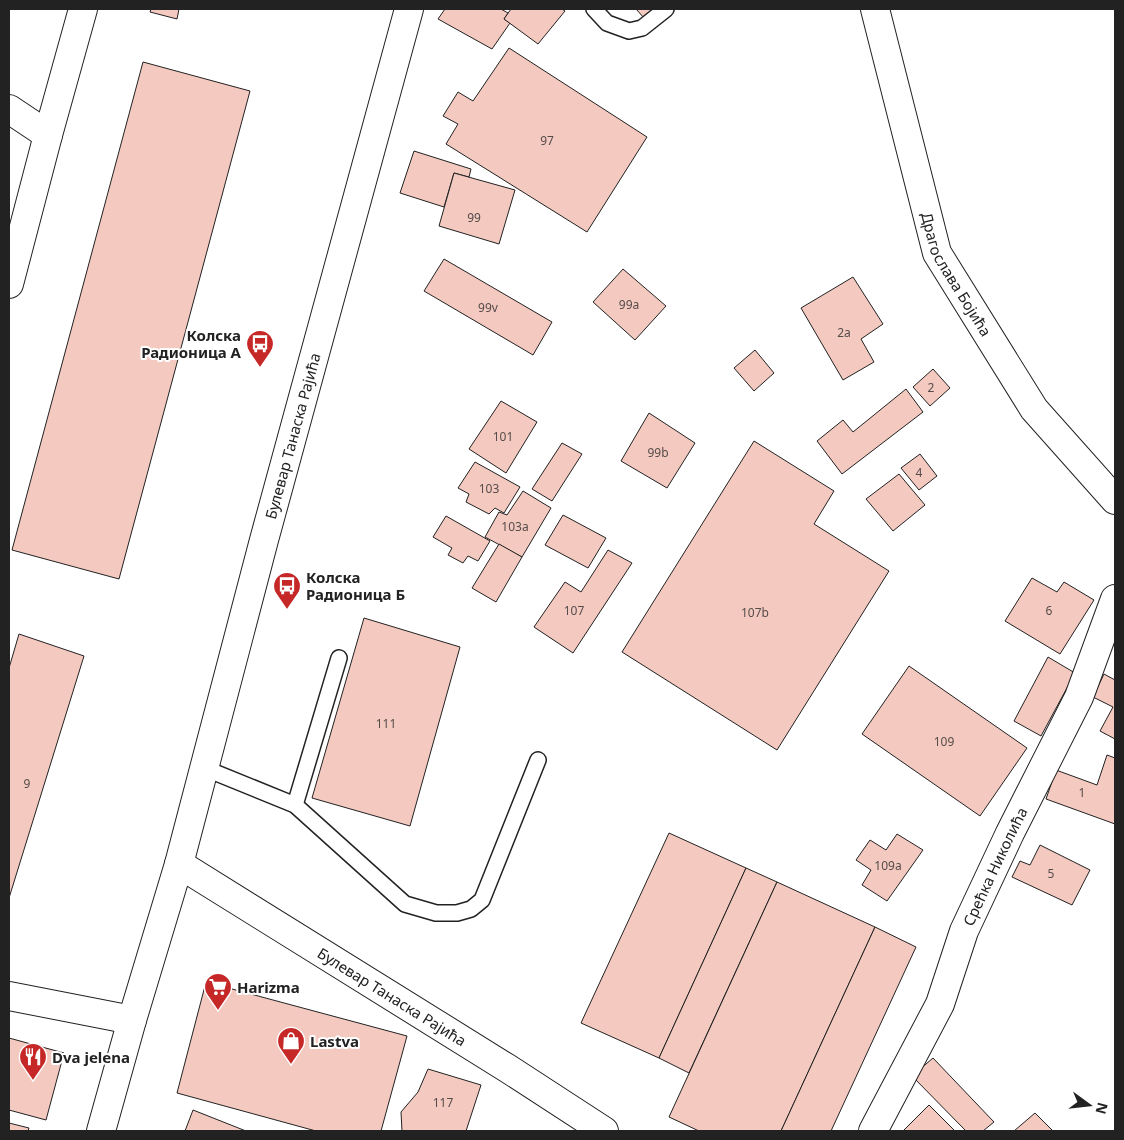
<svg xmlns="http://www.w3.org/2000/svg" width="1124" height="1140" font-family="'Noto Sans',sans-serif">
  <rect width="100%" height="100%" fill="#fff"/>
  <g fill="#f3c9c0" stroke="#222">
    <polygon points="151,9 179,9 177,19 150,12"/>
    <polygon points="445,9 501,9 508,13 504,19 510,23 492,49 438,19"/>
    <polygon points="511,9 562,9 565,11 538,44 504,19"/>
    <polygon points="636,9 654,9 644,18"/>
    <polygon points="509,48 647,137 587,232 446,144 458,124 443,116 458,92 473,101"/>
    <polygon points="143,62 250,91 119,579 12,550"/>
    <polygon points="414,151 471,169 469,177 454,173 444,207 400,193"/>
    <polygon points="454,173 515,190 499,244 439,226"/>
    <polygon points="444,259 552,322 533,355 424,291"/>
    <polygon points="623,269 666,306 635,340 593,302"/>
    <polygon points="853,277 883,324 861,339 874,362 843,380 801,308"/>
    <polygon points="755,350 774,373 754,391 734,368"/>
    <polygon points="933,369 950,388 930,406 913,387"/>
    <polygon points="906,389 923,412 842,474 817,441 843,420 853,432"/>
    <polygon points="501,401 537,422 506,473 469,449"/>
    <polygon points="649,413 695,443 667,488 621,461"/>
    <polygon points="754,441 834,491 814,524 889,571 777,750 622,652"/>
    <polygon points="562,443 582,454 552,501 532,489"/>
    <polygon points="920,454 937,476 919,490 901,468"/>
    <polygon points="475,462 520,487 504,513 495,508 489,514 466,502 469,494 458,488"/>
    <polygon points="899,474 925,505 893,531 866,499"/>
    <polygon points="523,491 551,508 522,557 485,537 499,512 507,515"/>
    <polygon points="563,515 606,538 588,568 545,545"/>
    <polygon points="446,516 490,541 478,561 468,556 463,563 448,555 452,548 433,537"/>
    <polygon points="499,544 522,557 496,602 472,588"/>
    <polygon points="608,550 632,563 573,653 534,627 565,582 581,592"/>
    <polygon points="1032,578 1057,592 1064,582 1094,600 1060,654 1005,621"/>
    <polygon points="364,618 460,647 410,826 312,798"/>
    <polygon points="19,634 84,656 9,898 9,668"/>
    <polygon points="1048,657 1075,673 1041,736 1014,721"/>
    <polygon points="909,666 1027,748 980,816 862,734"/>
    <polygon points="1104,674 1115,680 1115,739 1100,731 1113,707 1093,697"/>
    <polygon points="1107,755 1115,758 1115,824 1046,799 1056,770 1097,785"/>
    <polygon points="669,833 746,868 659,1058 581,1023"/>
    <polygon points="897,834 923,850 887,901 862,885 871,870 856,860 870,840 886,850"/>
    <polygon points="1040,845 1090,870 1072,905 1012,877 1020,861 1030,865"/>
    <polygon points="746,868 777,882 689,1073 659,1058"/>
    <polygon points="777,882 875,927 781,1131 699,1131 669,1117"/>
    <polygon points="875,927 916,947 831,1131 781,1131"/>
    <polygon points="206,982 407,1036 381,1131 316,1131 177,1093"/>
    <polygon points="9,1038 64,1053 46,1120 9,1110"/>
    <polygon points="933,1058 994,1122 983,1131 966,1131 912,1076"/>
    <polygon points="428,1069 481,1085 466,1131 402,1131 401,1112 418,1092"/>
    <polygon points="929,1105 955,1131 903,1131"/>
    <polygon points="193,1110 246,1131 185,1131"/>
    <polygon points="1035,1113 1053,1131 1014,1131"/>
    <polygon points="9,1123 29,1128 28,1131 9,1131"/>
  </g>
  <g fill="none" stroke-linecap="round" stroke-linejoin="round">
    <defs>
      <g id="lane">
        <polyline points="594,9 607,23 629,31 642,28 666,9"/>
        <polyline points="204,768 295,805 405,904 436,913 457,913 471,909 482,900 538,760"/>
        <polyline points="295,805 339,658"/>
      </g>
      <g id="street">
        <path id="s1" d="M875,9L937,253L1034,409L1115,500"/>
        <polyline points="9,109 48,135"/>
        <path id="s2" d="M179,864L507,1068L604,1131"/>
        <path id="s3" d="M873,1131L940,1004L964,931L1010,833L1079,697L1115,599"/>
      </g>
      <g id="secondary">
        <polyline points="9,284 48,135 83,9"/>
        <polyline points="9,996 132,1020"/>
        <path id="s4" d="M101,1131L132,1020L179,864L264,540L409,9"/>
      </g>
    </defs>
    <use href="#lane" stroke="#222" stroke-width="18"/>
    <use href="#street" stroke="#222" stroke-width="30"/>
    <use href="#secondary" stroke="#222" stroke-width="30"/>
    <use href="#lane" stroke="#fff" stroke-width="15"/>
    <use href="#street" stroke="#fff" stroke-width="28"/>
    <use href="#secondary" stroke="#fff" stroke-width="28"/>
  </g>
  <defs>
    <symbol id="bus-pin" viewBox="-11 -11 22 30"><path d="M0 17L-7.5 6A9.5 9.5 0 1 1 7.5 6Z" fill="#c62828" stroke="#fff"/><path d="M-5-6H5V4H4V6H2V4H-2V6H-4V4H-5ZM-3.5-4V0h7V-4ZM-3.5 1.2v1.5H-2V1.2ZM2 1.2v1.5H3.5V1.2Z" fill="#fff"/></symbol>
    <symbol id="supermarket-pin" viewBox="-11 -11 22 30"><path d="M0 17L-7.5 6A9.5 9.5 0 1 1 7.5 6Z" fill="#c62828" stroke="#fff"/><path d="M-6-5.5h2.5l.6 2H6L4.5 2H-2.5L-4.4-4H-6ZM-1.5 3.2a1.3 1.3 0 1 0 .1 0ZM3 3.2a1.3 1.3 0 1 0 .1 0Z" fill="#fff"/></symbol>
    <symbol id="shop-pin" viewBox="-11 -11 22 30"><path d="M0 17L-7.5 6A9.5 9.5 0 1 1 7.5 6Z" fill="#c62828" stroke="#fff"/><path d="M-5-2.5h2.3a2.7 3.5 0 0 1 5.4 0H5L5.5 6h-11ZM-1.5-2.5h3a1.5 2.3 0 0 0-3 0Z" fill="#fff"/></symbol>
    <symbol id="restaurant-pin" viewBox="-11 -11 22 30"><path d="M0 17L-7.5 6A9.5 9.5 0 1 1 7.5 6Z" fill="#c62828" stroke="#fff"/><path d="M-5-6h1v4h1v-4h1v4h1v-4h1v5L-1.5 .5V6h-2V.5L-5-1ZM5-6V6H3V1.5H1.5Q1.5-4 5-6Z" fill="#fff"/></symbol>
  </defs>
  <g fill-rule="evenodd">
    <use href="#bus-pin" x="244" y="328" width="32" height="43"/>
    <use href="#bus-pin" x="271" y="570" width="32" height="43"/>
    <use href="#supermarket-pin" x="202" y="971" width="32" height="43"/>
    <use href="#shop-pin" x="275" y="1025" width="32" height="43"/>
    <use href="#restaurant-pin" x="17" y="1041" width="32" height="43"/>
  </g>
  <g text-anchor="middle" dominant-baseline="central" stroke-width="4" stroke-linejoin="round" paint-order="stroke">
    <g font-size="12" fill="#564c4a">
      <text x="547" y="140">97</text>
      <text x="474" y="217">99</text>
      <text x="629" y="304">99a</text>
      <text x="488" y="307">99v</text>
      <text x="844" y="332">2a</text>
      <text x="931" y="387">2</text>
      <text x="503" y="436">101</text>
      <text x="658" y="452">99b</text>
      <text x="919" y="472">4</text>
      <text x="489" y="488">103</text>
      <text x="515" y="526">103a</text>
      <text x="574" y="610">107</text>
      <text x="1049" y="610">6</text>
      <text x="755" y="612">107b</text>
      <text x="386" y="723">111</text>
      <text x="944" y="741">109</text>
      <text x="27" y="783">9</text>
      <text x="1082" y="792">1</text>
      <text x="888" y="865">109a</text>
      <text x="1051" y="873">5</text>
      <text x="443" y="1102">117</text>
    </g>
    <g font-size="15" fill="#222" stroke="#fff">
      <text stroke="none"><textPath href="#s1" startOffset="279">Драгослава Бојића</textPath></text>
      <text stroke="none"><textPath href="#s4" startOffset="721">Булевар Танаска Рајића</textPath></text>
      <text stroke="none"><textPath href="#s3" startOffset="292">Срећка Николића</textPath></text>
      <text stroke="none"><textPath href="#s2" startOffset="251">Булевар Танаска Рајића</textPath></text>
    </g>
    <g font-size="15" font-weight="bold" fill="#222" stroke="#fff" text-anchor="start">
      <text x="241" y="335" text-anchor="end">Колска<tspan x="241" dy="17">Радионица А</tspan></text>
      <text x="306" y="577">Колска<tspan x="306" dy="17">Радионица Б</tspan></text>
      <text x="237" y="987">Harizma</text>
      <text x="310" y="1041">Lastva</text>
      <text x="52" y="1057">Dva jelena</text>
    </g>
  </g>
  <rect width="1124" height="1140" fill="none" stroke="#222222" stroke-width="20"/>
  <g transform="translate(1089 1105) rotate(105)" stroke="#ffffff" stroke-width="4" paint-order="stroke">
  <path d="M0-4L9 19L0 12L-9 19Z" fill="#222222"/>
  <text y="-8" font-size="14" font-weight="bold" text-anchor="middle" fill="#222222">N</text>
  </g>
</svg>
